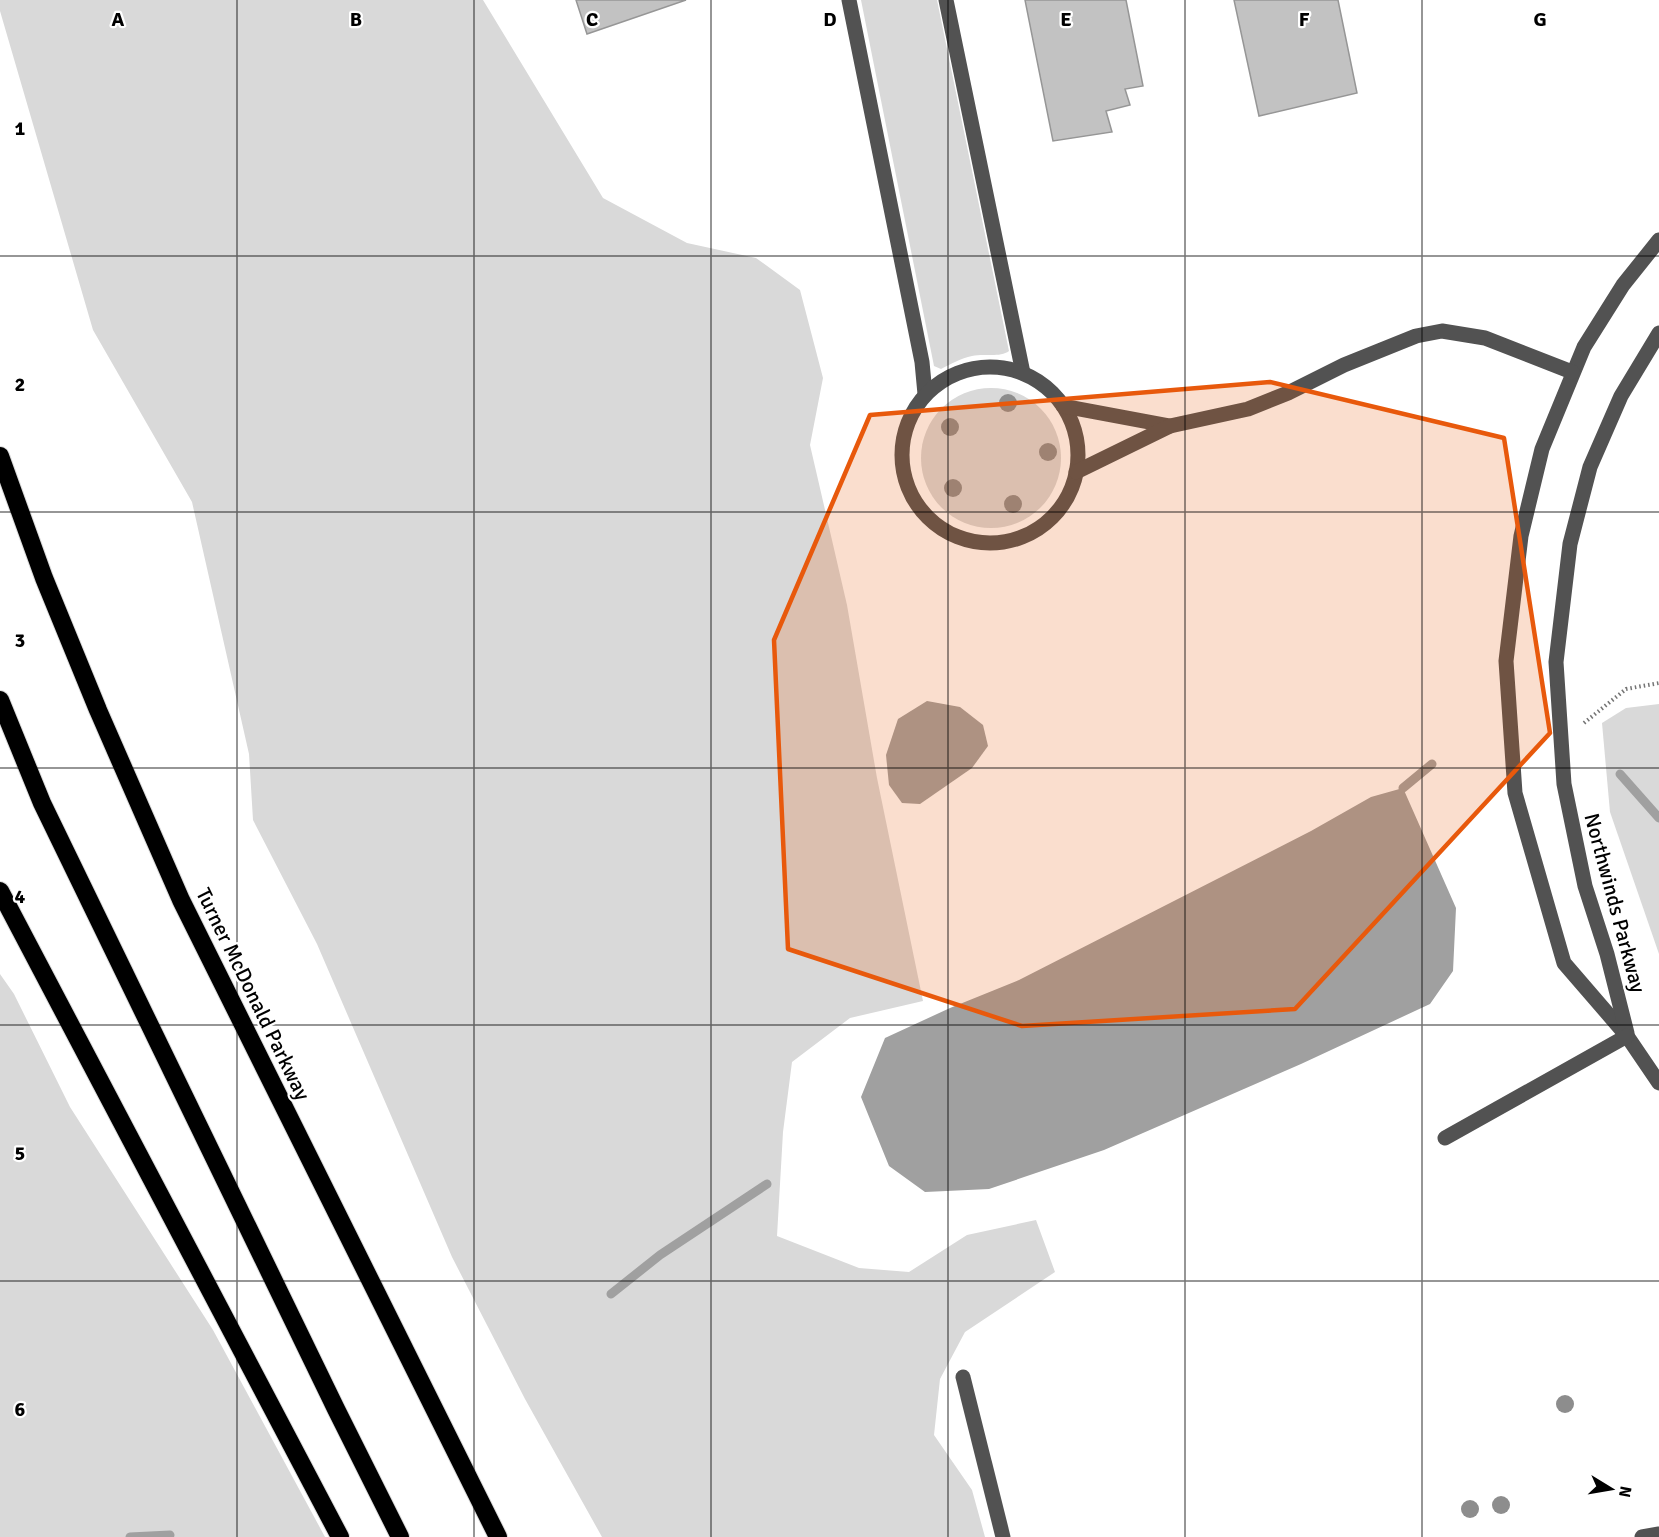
<svg xmlns="http://www.w3.org/2000/svg" width="1659" height="1537" font-family="Signika,sans-serif">
  <rect width="100%" height="100%" fill="#fff"/>
  <g fill="#d9d9d9">
    <polygon points="0,0 483,0 603,198 687,243 756,258 800,290 823,378 810,445 847,605 877,778 923,1001 850,1018 792,1062 783,1132 777,1236 859,1268 909,1272 967,1235 1036,1220 1055,1272 965,1332 940,1379 934,1435 972,1490 985,1537 602,1537 525,1399 452,1257 317,944 253,820 249,754 192,502 93,330 0,11"/>
    <path d="M861,0H937L1009,351C1000,358 984,353 972,356C961,358 951,364 941,369L934,366Z"/>
    <circle cx="991" cy="458" r="70"/>
    <polygon points="1659,704 1659,954 1610,812 1602,723 1626,708"/>
    <polygon points="0,974 14,994 70,1107 213,1330 325,1537 0,1537"/>
  </g>
  <g fill="#a0a0a0">
    <polygon points="927,701 960,707 983,725 988,746 972,768 920,804 902,803 889,785 886,755 898,719"/>
    <polygon points="1403,788 1456,908 1453,971 1430,1004 1301,1064 1104,1150 989,1189 925,1192 889,1166 861,1097 885,1038 950,1008 1019,980 1311,831 1371,797"/>
  </g>
  <g fill="none" stroke-linecap="round" stroke-linejoin="round">
    <g stroke="#a0a0a0" stroke-width="9">
      <polyline points="1620,774 1659,818"/>
      <polyline points="1403,788 1432,764"/>
      <polyline points="611,1294 660,1255 767,1184"/>
      <polyline points="130,1537 170,1535"/>
    </g>
  </g>
  <g fill="#c2c2c2" stroke="#969696" stroke-width="1.5">
    <polygon points="576,0 686,0 587,34"/>
    <polygon points="1025,0 1126,0 1143,86 1125,89 1130,105 1106,111 1112,132 1053,141"/>
    <polygon points="1234,0 1338,0 1357,93 1259,116"/>
  </g>
  <g fill="none" stroke-linecap="round" stroke-linejoin="round">
    <defs>
      <g id="highway">
        <polyline points="0,456 44,578 98,710 181,900 498,1537"/>
        <polyline points="0,700 42,803 336,1409 400,1537"/>
        <polyline points="0,891 340,1537"/>
      </g>
    </defs>
    <use href="#highway" stroke="#dbdbdb" stroke-width="20"/>
    <polyline stroke="#747474" stroke-width="4" stroke-dasharray="1.5 3" stroke-linecap="butt" points="1584,723 1626,689 1659,683"/>
    <g stroke="#525252" stroke-width="15">
      <polyline points="849,0 922,362 925,394"/>
      <polyline points="946,0 1023,373"/>
      <polyline points="1659,240 1623,285 1584,347 1542,449 1521,536 1506,661 1515,793 1564,963 1627,1036 1659,1083"/>
      <circle cx="990" cy="455" r="88"/>
      <polyline points="1063,406 1170,426"/>
      <polyline points="1076,472 1170,426 1248,409 1288,393 1344,365 1416,336 1442,331 1485,338 1572,372"/>
      <polyline points="1627,1033 1607,954 1585,886 1564,784 1556,662 1570,544 1590,467 1621,396 1659,333"/>
      <polyline points="1445,1138 1627,1036"/>
      <polyline points="963,1377 1003,1537"/>
      <polyline points="1642,1537 1659,1534"/>
    </g>
    <use href="#highway" stroke="#000" stroke-width="18"/>
  </g>
  <g fill="#8d8d8d">
    <circle cx="1008" cy="403" r="9"/>
    <circle cx="950" cy="427" r="9"/>
    <circle cx="1048" cy="452" r="9"/>
    <circle cx="953" cy="488" r="9"/>
    <circle cx="1013" cy="504" r="9"/>
    <circle cx="1565" cy="1404" r="9"/>
    <circle cx="1501" cy="1505" r="9"/>
    <circle cx="1470" cy="1509" r="9"/>
  </g>
  <path fill="#e8590c" fill-opacity="0.2" stroke="#e8590c" stroke-width="4.5" stroke-linejoin="round" d="M1270,382L1504,438L1550,733L1295,1009L1022,1026L788,949L774,640L870,415Z"/>
  <path fill="none" stroke="#000" stroke-width="1.5" stroke-opacity="0.55" d="M237,0V1537M474,0V1537M711,0V1537M948,0V1537M1185,0V1537M1422,0V1537M0,256H1659M0,512H1659M0,768H1659M0,1025H1659M0,1281H1659"/>
  <g text-anchor="middle" dominant-baseline="central" stroke-width="4.5" stroke-linejoin="round" paint-order="stroke">
    <g font-size="21" fill="#000" stroke="#fff">
      <text transform="translate(1615 903) rotate(75)">Northwinds Parkway</text>
      <text transform="translate(253 994) rotate(64)">Turner McDonald Parkway</text>
    </g>
  </g>
  <g font-size="20" text-anchor="middle" font-weight="bold" fill="#000" stroke="#fff" stroke-width="4.5" stroke-linejoin="round" paint-order="stroke">
    <text x="118" y="26">A</text>
    <text x="356" y="26">B</text>
    <text x="592" y="26">C</text>
    <text x="830" y="26">D</text>
    <text x="1066" y="26">E</text>
    <text x="1304" y="26">F</text>
    <text x="1540" y="26">G</text>
    <text x="20" y="135">1</text>
    <text x="20" y="391">2</text>
    <text x="20" y="647">3</text>
    <text x="20" y="903">4</text>
    <text x="20" y="1160">5</text>
    <text x="20" y="1416">6</text>
  </g>
  <g transform="translate(1611 1489) rotate(101)" stroke="#ffffff" stroke-width="4.5" paint-order="stroke">
  <path d="M0-4.5L10 22L0 15L-10 22Z" fill="#000000"/>
  <text y="-9" font-size="16" font-weight="bold" text-anchor="middle" fill="#000000">N</text>
  </g>
</svg>
